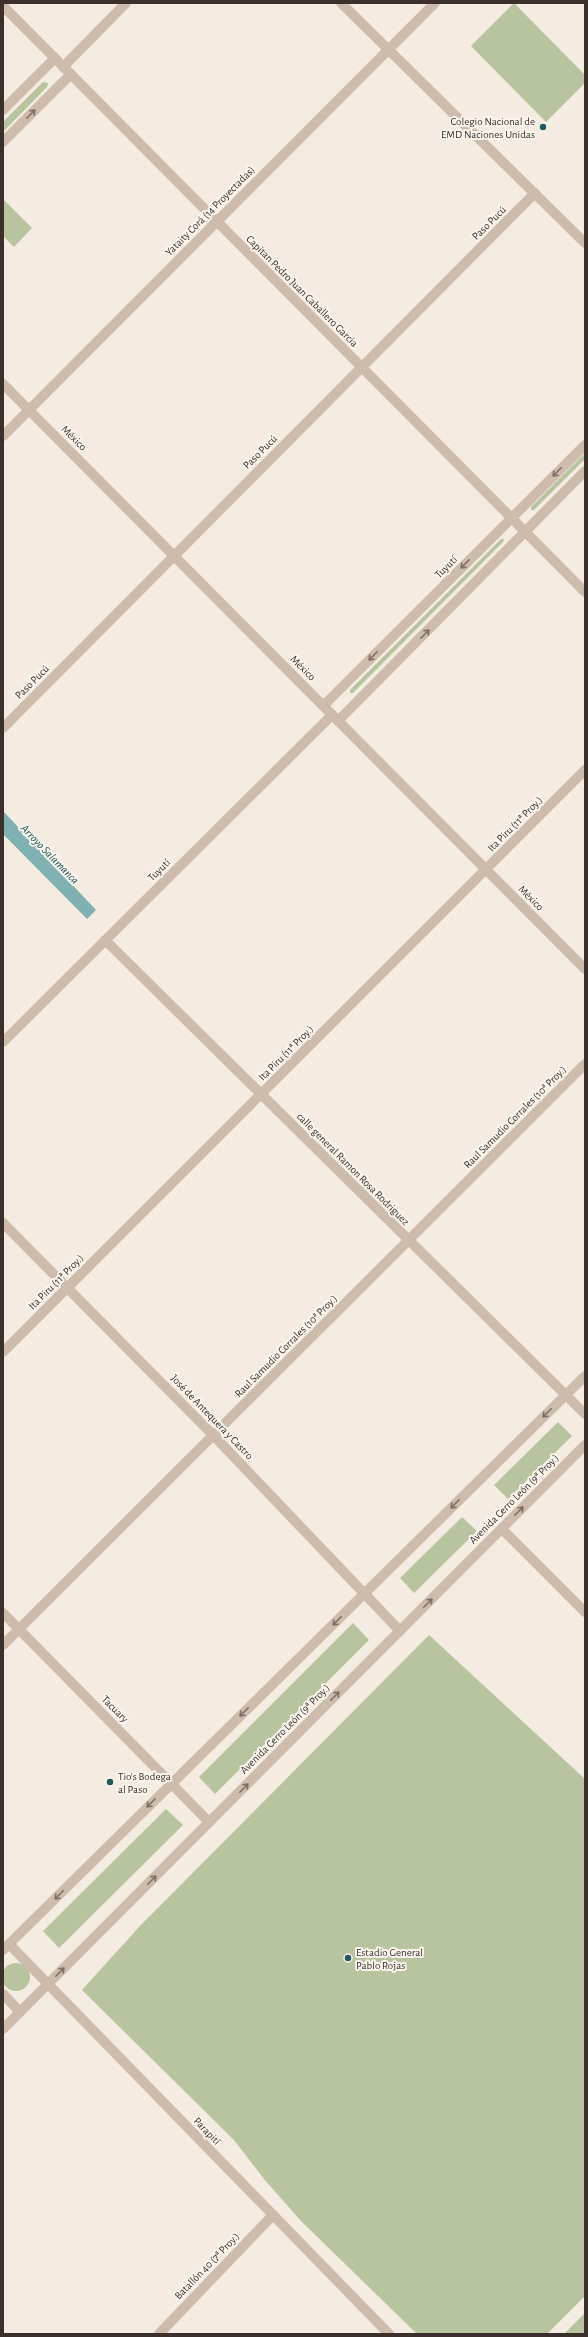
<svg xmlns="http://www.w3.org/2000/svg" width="588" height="2337" font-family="'Alegreya Sans',sans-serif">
  <rect width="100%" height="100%" fill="#f4ebe1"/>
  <g fill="#b8c4a0">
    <polygon points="514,3 585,75 585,83 546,122 471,46"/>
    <polygon points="43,82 48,83 47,87 3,132 3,122"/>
    <polygon points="3,199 32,228 14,247 3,236"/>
    <polygon points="585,453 585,459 534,510 531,510 531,507"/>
    <polygon points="501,539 504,539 503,542 353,693 350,693 350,690"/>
    <polygon points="558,1422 572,1436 508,1499 494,1485"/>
    <polygon points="462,1517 477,1531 414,1593 400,1578"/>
    <polygon points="353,1623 369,1640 215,1794 199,1777"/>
    <polygon points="429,1635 585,1779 585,2296 547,2334 417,2334 301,2221 264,2179 234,2140 82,1990 139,1927"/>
    <polygon points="166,1809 183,1825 59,1948 43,1931"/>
    <circle cx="16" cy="1977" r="14"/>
    <polygon points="585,2313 585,2334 564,2334"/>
  </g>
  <polygon fill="#7fb0b2" points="3,811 96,910 87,919 3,834"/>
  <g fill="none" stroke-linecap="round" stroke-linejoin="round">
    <g stroke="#cdbbac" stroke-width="10">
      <polyline points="341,3 585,243"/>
      <polyline points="3,6 585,592"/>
      <polyline points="63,67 126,3"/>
      <polyline points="3,110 55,58"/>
      <polyline points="3,142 71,74"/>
      <polyline points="3,384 585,969"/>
      <polyline points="3,436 435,3"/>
      <polyline points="323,706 585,445"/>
      <polyline points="338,721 585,471"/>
      <polyline points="3,728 535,193"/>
      <polyline points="105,940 585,1414"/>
      <polyline points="3,1042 332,715"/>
      <polyline points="3,1223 213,1435 400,1631"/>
      <polyline points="3,1352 585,770"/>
      <polyline points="502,1529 585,1612"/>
      <polyline points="3,1613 209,1822"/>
      <polyline points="3,1645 585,1064"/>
      <polyline points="9,1944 389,2334"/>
      <polyline points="3,1950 585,1376"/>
      <polyline points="3,1994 20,2012"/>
      <polyline points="3,2029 585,1445"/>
      <polyline points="159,2334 273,2215"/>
    </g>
  </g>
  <defs><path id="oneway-shaft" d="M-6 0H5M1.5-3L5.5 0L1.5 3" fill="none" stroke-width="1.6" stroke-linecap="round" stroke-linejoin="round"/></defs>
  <g stroke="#7d6f65">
    <use href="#oneway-shaft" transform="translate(31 114) rotate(-45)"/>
    <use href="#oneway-shaft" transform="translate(557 472) rotate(135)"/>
    <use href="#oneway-shaft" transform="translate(465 564) rotate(135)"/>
    <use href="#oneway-shaft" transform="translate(425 634) rotate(-45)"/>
    <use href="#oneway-shaft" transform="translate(373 656) rotate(135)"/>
    <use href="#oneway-shaft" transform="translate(547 1413) rotate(135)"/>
    <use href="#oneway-shaft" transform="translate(455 1504) rotate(135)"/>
    <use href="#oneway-shaft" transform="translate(519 1511) rotate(-45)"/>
    <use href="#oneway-shaft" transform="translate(428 1603) rotate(-45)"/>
    <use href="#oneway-shaft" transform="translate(337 1621) rotate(135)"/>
    <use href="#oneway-shaft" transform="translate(335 1696) rotate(-45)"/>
    <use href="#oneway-shaft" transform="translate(244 1712) rotate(135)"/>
    <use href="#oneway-shaft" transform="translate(244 1788) rotate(-45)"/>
    <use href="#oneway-shaft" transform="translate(151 1803) rotate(135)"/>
    <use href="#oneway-shaft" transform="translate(152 1880) rotate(-45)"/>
    <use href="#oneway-shaft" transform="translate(59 1895) rotate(135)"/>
    <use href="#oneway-shaft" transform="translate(60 1972) rotate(-45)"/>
  </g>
  <g fill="#1f5a5e" stroke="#fbf5ee" stroke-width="1.5">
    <circle cx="543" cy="127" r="4"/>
    <circle cx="110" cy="1782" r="4"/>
    <circle cx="348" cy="1958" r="4"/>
  </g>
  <g text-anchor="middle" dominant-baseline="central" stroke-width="4" stroke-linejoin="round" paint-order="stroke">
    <g font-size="11" fill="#3b302b" stroke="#fbf5ee" text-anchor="start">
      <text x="535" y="121" text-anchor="end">Colegio Nacional de<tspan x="535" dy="13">EMD Naciones Unidas</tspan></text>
      <text x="118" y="1776">Tio's Bodega<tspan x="118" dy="13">al Paso</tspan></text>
      <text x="356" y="1952">Estadio General<tspan x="356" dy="13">Pablo Rojas</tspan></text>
    </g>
    <g font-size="11" fill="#3b302b" stroke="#fbf5ee">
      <text transform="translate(210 211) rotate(-45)">Yataity Corá (14 Proyectadas)</text>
      <text transform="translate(489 223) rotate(-45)">Paso Pucú</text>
      <text transform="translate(302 291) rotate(45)">Capitan Pedro Juan Caballero Garcia</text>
      <text transform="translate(74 438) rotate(45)">México</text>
      <text transform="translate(260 452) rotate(-45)">Paso Pucú</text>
      <text transform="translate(446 567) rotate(-45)">Tuyutí</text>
      <text transform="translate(303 668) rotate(45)">México</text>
      <text transform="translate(32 682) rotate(-45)">Paso Pucú</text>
      <text transform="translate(515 824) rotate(-45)">Ita Piru (11ª Proy.)</text>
      <text transform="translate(159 870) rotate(-45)">Tuyutí</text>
      <text transform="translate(531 898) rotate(45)">México</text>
      <text transform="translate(286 1053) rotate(-45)">Ita Piru (11ª Proy.)</text>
      <text transform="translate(515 1117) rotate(-45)">Raul Samudio Corrales (10ª Proy.)</text>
      <text transform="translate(353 1169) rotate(45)">calle general Ramon Rosa Rodriguez</text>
      <text transform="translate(56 1282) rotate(-45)">Ita Piru (11ª Proy.)</text>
      <text transform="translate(286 1346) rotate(-45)">Raul Samudio Corrales (10ª Proy.)</text>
      <text transform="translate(212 1417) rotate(46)">José de Antequera y Castro</text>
      <text transform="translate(514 1499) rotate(-45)">Avenida Cerro León (9ª Proy.)</text>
      <text transform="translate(115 1709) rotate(45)">Tacuary</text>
      <text transform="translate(285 1729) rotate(-45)">Avenida Cerro León (9ª Proy.)</text>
      <text transform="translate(207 2131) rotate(46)">Parapití</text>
      <text transform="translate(207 2266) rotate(-46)">Batallón 40 (7ª Proy.)</text>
    </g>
    <g font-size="12" font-style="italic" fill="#1f5a5e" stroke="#fbf5ee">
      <text transform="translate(50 854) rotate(46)">Arroyo Salamanca</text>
    </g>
  </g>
  <rect width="588" height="2337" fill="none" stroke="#3b302b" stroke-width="8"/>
</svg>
